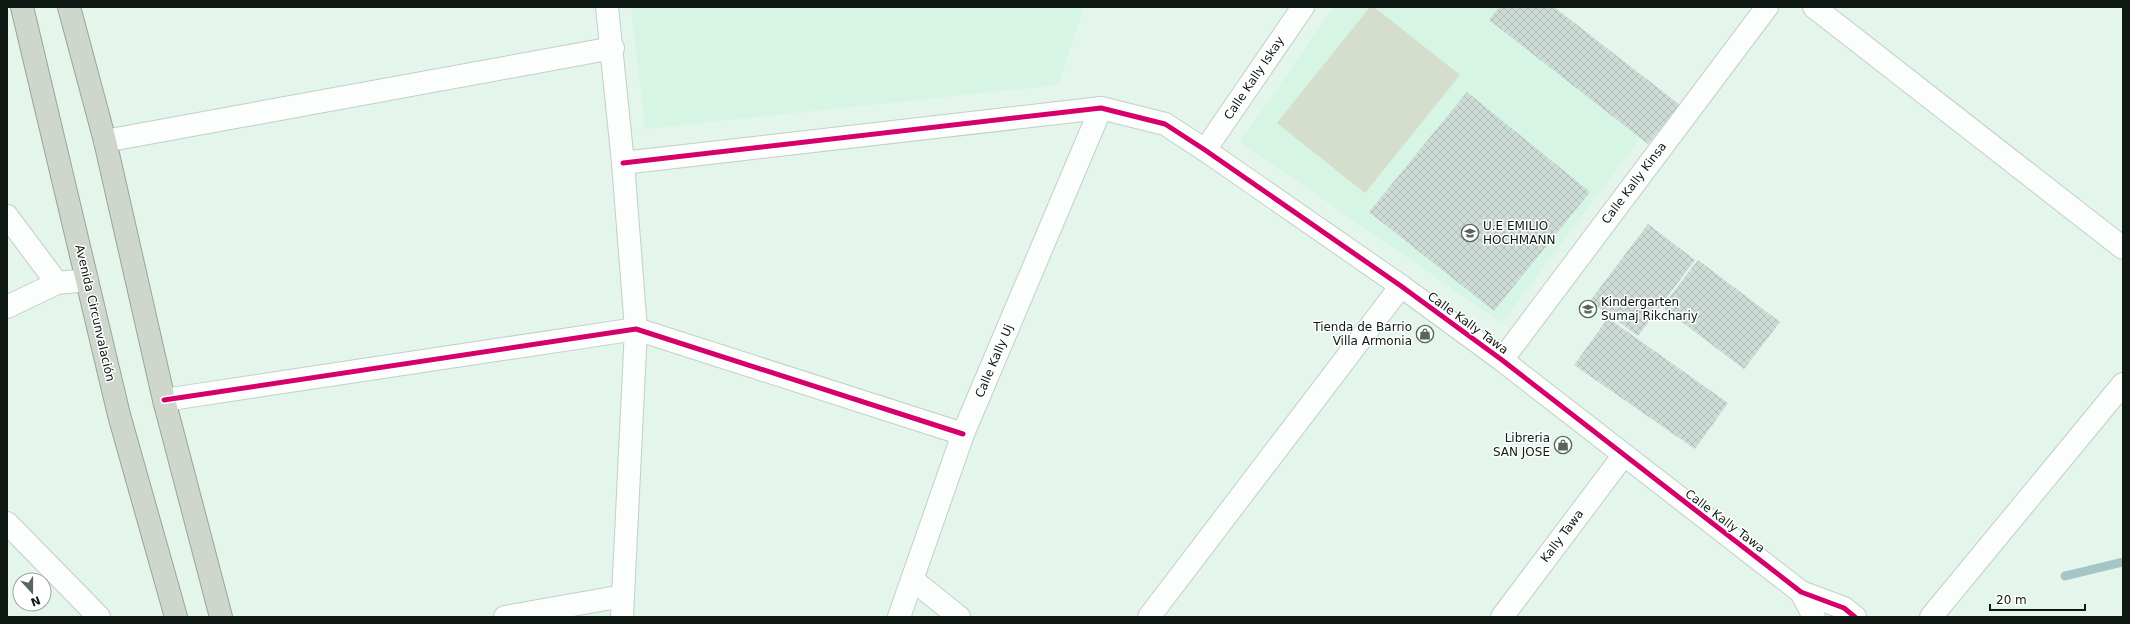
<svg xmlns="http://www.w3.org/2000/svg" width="2130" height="624" font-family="'DejaVu Sans',sans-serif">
  <defs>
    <pattern id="building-cross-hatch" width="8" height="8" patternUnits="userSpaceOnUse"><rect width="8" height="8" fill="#cedcd7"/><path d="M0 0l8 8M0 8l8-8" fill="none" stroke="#b0bcb8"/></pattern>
  </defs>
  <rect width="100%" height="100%" fill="#e4f5eb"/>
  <g fill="#d7f5e4">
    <polygon points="631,7 1084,7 1058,85 645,129"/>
    <polygon points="1334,7 1535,7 1668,101 1502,323 1240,142"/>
  </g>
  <polygon fill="#d5ddcc" points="1370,7 1374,7 1460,75 1365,193 1277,123"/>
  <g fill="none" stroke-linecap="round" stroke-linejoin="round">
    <polyline stroke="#a6c5c7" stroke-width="9" points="2065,576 2123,562"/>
  </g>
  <g fill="url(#building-cross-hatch)">
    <polygon points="1499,7 1554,7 1680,105 1648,144 1489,20"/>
    <polygon points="1467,92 1590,192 1494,311 1369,212"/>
    <polygon points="1648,224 1695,260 1638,336 1590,301"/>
    <polygon points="1698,260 1780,322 1744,369 1662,307"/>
    <polygon points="1608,318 1728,403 1695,449 1574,365"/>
  </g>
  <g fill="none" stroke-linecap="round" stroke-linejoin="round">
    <defs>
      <g id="street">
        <polyline points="607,7 623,163 636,329 622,617"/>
        <polyline points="1814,7 2123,248"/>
        <polyline points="105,141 613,48"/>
        <polyline points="1205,150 1303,7"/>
        <polyline points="623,163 1101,108 1165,124 1205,150 1401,286 1502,360 1801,592 1844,608 1855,617"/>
        <polyline points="7,216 57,283"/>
        <polyline points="7,307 57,283 87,280"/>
        <polyline points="1502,360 1767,7"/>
        <polyline points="164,400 636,329 963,434"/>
        <polyline points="7,523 99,617"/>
        <polyline points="913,580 959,617"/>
        <polyline points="1801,592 1814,617"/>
        <polyline points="505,617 623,596"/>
        <polyline points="899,617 963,434 1101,108"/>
        <polyline points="1149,617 1401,286"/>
        <polyline points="1502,617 1623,456"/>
        <polyline points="1931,617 2123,384"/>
      </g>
      <g id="highway">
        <polyline points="22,7 119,415 176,617"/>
        <polyline points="69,7 105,141 164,400 221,617"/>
      </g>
    </defs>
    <use href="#street" stroke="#c1d0c7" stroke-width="24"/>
    <use href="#highway" stroke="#97a696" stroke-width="24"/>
    <use href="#street" stroke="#fbfefc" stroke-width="22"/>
    <use href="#highway" stroke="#cfd7cc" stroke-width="22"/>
    <defs>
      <g id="cycleway">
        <polyline points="623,163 1101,108 1165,124 1205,150 1401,286 1502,360 1801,592 1844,608 1855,617"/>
        <polyline points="164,400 636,329 963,434"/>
      </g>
    </defs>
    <use href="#cycleway" stroke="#fff" stroke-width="8"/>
    <use href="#cycleway" stroke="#d6006c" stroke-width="5"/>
  </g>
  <defs>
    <symbol id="school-ring" viewBox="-11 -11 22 22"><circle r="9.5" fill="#fff" stroke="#58665e" stroke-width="1.5"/><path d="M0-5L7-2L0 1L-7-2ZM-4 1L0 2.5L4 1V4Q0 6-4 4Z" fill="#58665e"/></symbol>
    <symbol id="shop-ring" viewBox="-11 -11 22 22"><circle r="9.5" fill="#fff" stroke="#58665e" stroke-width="1.5"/><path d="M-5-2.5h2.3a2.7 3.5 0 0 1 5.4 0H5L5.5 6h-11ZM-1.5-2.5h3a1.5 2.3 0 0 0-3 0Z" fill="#58665e"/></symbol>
  </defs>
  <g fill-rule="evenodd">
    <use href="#school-ring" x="1460" y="223" width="20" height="20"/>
    <use href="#school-ring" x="1578" y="299" width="20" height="20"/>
    <use href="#shop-ring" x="1415" y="324" width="20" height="20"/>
    <use href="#shop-ring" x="1553" y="435" width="20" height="20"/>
  </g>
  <g text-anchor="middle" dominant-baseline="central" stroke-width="3" stroke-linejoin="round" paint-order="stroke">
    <g font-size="12" fill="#0d1912" stroke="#fff">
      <text transform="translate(1254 78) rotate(-56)">Calle Kally Iskay</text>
      <text transform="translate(1634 183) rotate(-53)">Calle Kally Kinsa</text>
      <text transform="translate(95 313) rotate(77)">Avenida Circunvalación</text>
      <text transform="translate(1468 323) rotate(36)">Calle Kally Tawa</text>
      <text transform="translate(994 361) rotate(-67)">Calle Kally Uj</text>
      <text transform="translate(1725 521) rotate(37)">Calle Kally Tawa</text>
      <text transform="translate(1562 536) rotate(-53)">Kally Tawa</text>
    </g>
    <g font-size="12" fill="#0d1912" stroke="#fff" text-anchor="start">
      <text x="1483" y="226">U.E EMILIO<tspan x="1483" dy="14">HOCHMANN</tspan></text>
      <text x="1601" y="302">Kindergarten<tspan x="1601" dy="14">Sumaj Rikchariy</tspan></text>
      <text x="1412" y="327" text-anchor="end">Tienda de Barrio<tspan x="1412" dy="14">Villa Armonia</tspan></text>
      <text x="1550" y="438" text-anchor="end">Libreria<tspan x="1550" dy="14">SAN JOSE</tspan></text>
    </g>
  </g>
  <rect width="2130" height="624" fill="none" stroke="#0d1912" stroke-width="16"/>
  <g transform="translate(32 592) rotate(159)"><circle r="19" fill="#ffffff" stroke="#9ea3a0"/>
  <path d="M0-3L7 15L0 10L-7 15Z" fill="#58665e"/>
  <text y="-6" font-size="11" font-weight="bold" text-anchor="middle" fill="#0d1912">N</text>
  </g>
  <path d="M1990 604v6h95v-6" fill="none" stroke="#0d1912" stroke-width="2"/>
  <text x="1996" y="604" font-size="12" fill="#0d1912" stroke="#ffffff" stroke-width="3" paint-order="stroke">20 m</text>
</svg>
